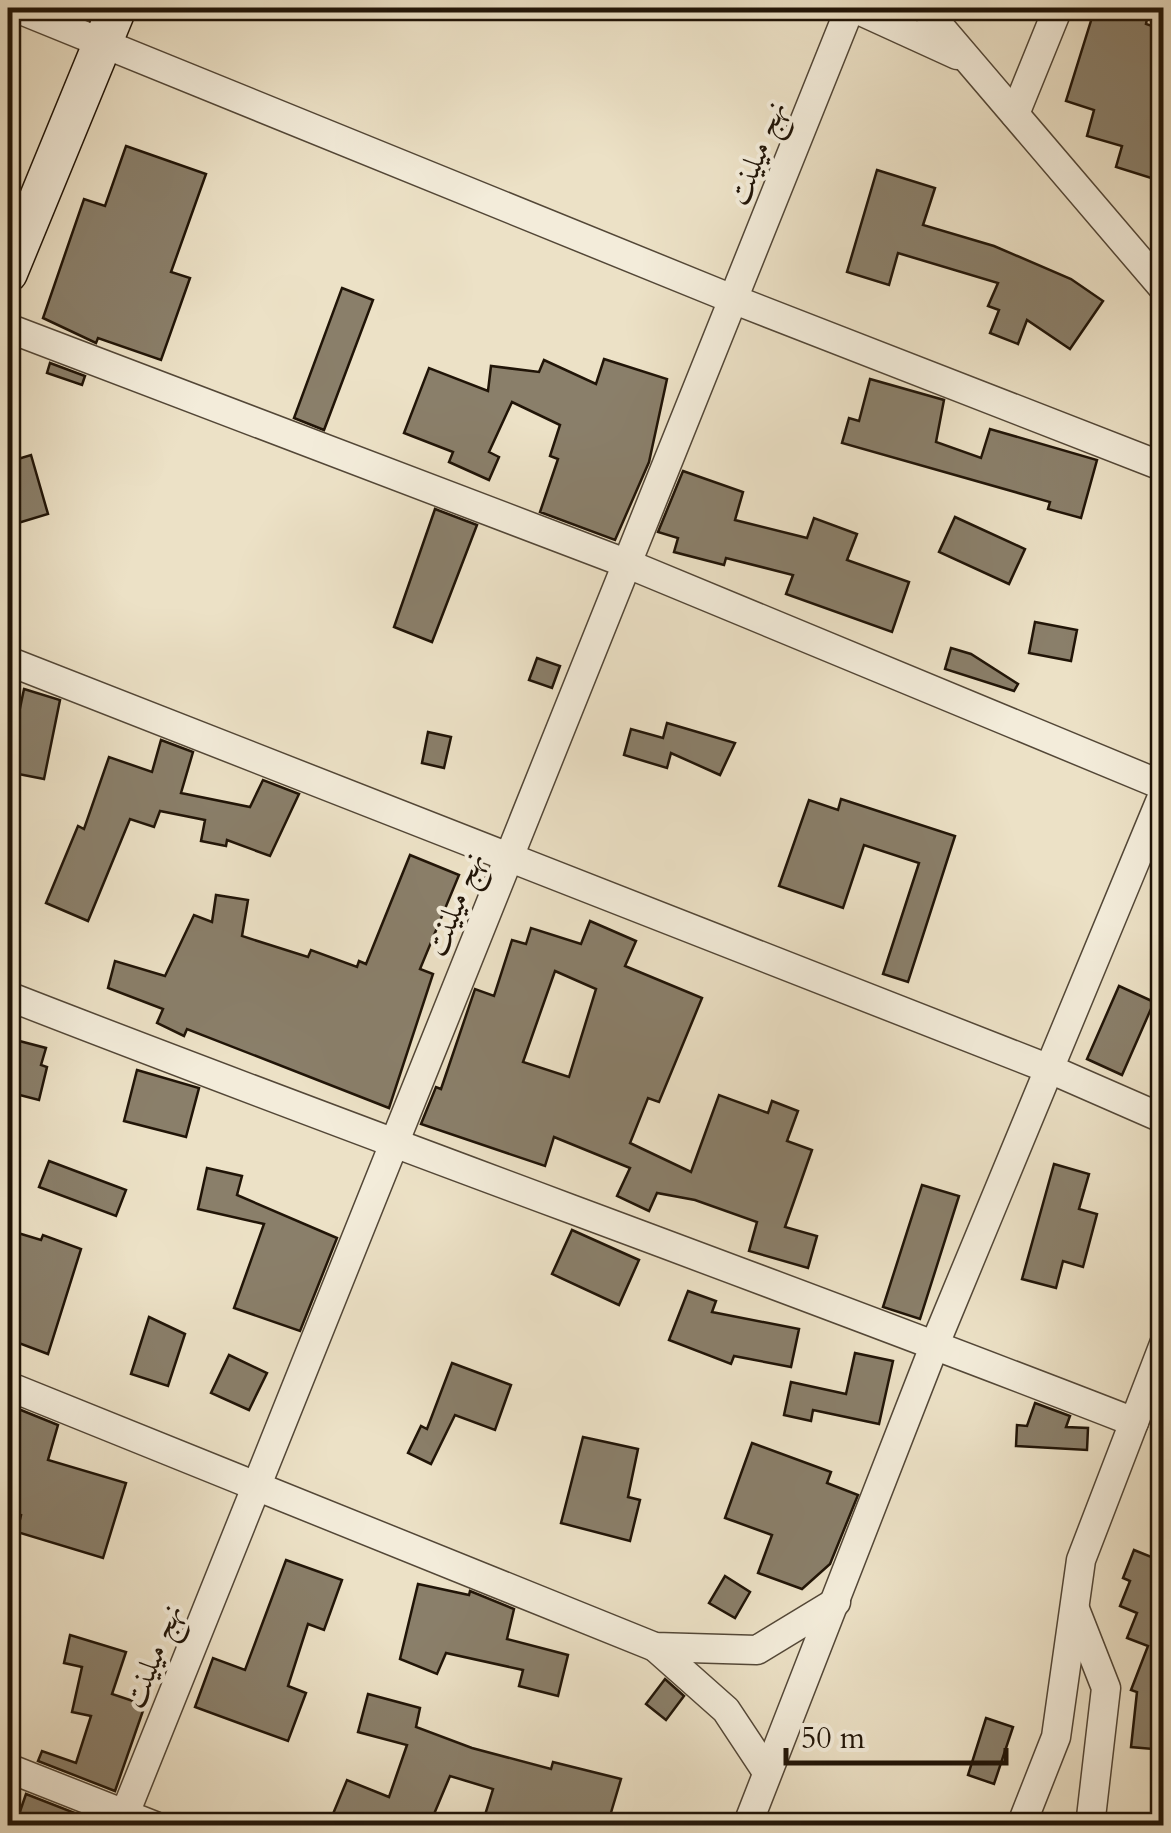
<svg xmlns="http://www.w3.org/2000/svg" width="1171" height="1833" font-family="Cardo,Amiri,serif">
  <rect width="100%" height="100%" fill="#ece1c6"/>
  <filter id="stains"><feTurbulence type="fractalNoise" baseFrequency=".002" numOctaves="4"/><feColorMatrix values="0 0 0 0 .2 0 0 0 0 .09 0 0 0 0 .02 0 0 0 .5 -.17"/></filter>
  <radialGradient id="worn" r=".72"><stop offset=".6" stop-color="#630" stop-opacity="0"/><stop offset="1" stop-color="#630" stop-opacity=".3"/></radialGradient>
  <g fill="#8a7f6a" stroke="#201407" stroke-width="2.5" fill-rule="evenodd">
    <polygon points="1095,8 1149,8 1146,24 1164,30 1152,71 1164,75 1164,182 1116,167 1122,146 1087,136 1094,110 1066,101"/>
    <polygon points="126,146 206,174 171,272 190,278 161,360 98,338 96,343 43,318 84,199 105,206"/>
    <polygon points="877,170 935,188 923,225 994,246 1071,279 1103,301 1070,349 1027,320 1018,344 990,333 999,310 988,306 998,283 898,253 889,285 847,272"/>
    <polygon points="342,288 373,300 324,430 294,418"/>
    <polygon points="604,359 667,379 649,462 615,540 540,512 558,459 550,456 560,425 512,402 489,452 499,457 489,480 449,462 453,452 404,433 429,368 488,391 491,366 539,372 544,360 596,384"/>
    <polygon points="50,363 85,376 82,385 47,373"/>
    <polygon points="870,379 944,400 936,442 981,458 990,429 1097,460 1081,518 1048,509 1050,502 842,443 849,418 859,421"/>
    <polygon points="31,455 48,514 8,526 8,462"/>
    <polygon points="683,471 743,492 735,520 807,538 814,518 857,534 847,560 909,582 892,632 786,594 793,575 726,558 724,565 674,552 678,538 658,532"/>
    <polygon points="435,509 477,525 432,642 394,627"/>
    <polygon points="955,517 1025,549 1009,584 939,552"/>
    <polygon points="1035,622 1077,630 1071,661 1029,653"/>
    <polygon points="951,648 971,654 1018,684 1014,691 945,669"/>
    <polygon points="537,658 560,666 552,688 529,680"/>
    <polygon points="24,689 60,700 44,779 8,772 8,704 20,708"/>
    <polygon points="667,723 735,743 720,775 671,753 667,768 624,755 631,729 663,738"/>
    <polygon points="428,732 451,737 444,768 422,763"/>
    <polygon points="161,740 193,752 181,793 250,807 263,780 299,794 270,856 227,840 226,846 201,841 205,820 160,811 154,827 130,819 88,921 46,903 78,826 84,829 109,757 152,772"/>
    <polygon points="841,799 955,836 908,982 883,974 919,863 864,845 843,908 779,886 809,800 838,810"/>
    <polygon points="410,855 459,875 420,969 433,974 389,1108 187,1029 184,1036 157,1023 163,1009 108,988 115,961 165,976 194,915 212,922 216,895 248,900 242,936 308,957 311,950 357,967 359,961 366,964"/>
    <path d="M590,921L636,941L625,966L702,998L659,1102L648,1098L630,1143L691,1172L719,1095L768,1113L772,1101L798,1111L787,1141L812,1150L785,1227L817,1236L808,1268L749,1251L757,1222L695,1200L657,1193L649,1211L617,1196L630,1168L554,1137L545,1166L421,1124L436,1087L441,1089L475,989L494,996L512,940L526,944L531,928L581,944ZM555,971L596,989L569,1077L523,1062Z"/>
    <polygon points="1119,986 1154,1002 1122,1075 1087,1059"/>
    <polygon points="8,1038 46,1048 41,1065 47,1067 39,1100 8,1092"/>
    <polygon points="137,1070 199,1088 186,1137 124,1121"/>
    <polygon points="49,1161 126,1190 116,1216 39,1187"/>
    <polygon points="1054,1164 1089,1174 1079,1209 1097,1214 1083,1267 1063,1261 1056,1288 1022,1279"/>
    <polygon points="207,1168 242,1176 237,1195 337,1238 300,1331 234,1308 264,1224 198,1209"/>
    <polygon points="922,1185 959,1196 920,1319 883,1307"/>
    <polygon points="8,1230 41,1240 43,1235 81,1249 48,1354 8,1339"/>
    <polygon points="572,1230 639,1260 619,1305 552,1274"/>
    <polygon points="688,1291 716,1301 712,1312 799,1329 791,1367 734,1356 731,1364 669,1340"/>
    <polygon points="149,1317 185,1334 168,1386 131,1374"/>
    <polygon points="855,1353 893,1361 879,1424 813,1410 811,1421 784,1415 791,1382 846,1394"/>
    <polygon points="229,1355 267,1373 249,1410 211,1393"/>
    <polygon points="452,1363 511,1385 495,1430 455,1415 431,1464 408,1453 421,1426 427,1429"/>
    <polygon points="1035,1403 1070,1416 1066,1427 1088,1428 1087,1450 1016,1446 1017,1425 1027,1426"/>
    <polygon points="11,1406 58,1425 48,1460 126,1483 103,1558 17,1532 21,1515 8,1511"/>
    <polygon points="583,1437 638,1449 628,1497 640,1500 630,1541 561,1523"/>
    <polygon points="752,1443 831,1472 827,1483 858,1495 830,1564 802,1589 758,1573 772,1535 725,1518"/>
    <polygon points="1134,1550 1164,1562 1164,1750 1131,1747 1137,1692 1131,1690 1148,1646 1127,1638 1137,1613 1120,1606 1130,1581 1123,1578"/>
    <polygon points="286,1560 342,1580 324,1630 308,1624 288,1686 306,1693 288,1741 195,1707 213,1658 245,1670"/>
    <polygon points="725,1576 750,1592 735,1618 709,1603"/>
    <polygon points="418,1584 469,1595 470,1591 514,1609 507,1639 568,1655 558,1696 519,1686 523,1670 446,1653 437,1674 400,1659"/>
    <polygon points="70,1635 126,1652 112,1694 145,1705 115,1791 38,1761 42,1751 76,1763 91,1716 72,1712 82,1667 64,1663"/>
    <polygon points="665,1679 684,1696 666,1720 646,1704"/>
    <polygon points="368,1694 420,1708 416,1727 472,1748 551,1769 553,1762 621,1779 607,1826 518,1826 485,1815 493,1789 450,1776 429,1826 328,1826 347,1780 389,1797 407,1745 358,1732"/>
    <polygon points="986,1718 1013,1727 994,1784 968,1775"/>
    <polygon points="26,1794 103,1824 103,1826 15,1826"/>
  </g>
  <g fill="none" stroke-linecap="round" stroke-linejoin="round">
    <defs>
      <g id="street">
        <polyline points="16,8 735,300 1164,467"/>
        <polyline points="854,8 957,55"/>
        <polyline points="924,8 1164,289"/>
        <polyline points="1015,114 1058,8"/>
        <polyline points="8,328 628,564 1164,786"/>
        <polyline points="8,661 1052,1070 1164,1119"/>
        <path d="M8,996C382,1142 760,1276 1134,1422"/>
        <polyline points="8,1386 655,1647 757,1650 836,1602"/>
        <polyline points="1075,1609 1106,1688 1090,1826"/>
        <polyline points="655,1647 726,1710 767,1772"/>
        <polyline points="8,1768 155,1826"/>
        <polyline points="120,1826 850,8"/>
        <polyline points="747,1826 935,1344 1164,792"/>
        <polyline points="1021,1826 1056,1737 1081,1560 1164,1344"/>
      </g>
      <polyline id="secondary" points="8,273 117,8"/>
    </defs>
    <use href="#street" stroke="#534737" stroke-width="31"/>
    <use href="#secondary" stroke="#201407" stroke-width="41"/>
    <use href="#street" stroke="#f3ecda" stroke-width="28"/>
    <use href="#secondary" stroke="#f3ecda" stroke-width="38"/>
  </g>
  <g text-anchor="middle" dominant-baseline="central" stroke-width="8" stroke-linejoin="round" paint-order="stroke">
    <g font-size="30" fill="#201407" stroke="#f3ecda">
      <text transform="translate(757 153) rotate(-68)">نهج ميلينت</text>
      <text transform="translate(455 904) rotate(-68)">نهج ميلينت</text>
      <text transform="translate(153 1656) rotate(-68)">نهج ميلينت</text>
    </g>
  </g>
  <rect width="1171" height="1833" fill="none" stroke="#ece1c6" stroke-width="40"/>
  <rect x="10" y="10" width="1151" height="1813" fill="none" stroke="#201407" stroke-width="5"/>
  <rect x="20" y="20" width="1131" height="1793" fill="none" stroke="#201407" stroke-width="2.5"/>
  <path d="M786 1748v15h220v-15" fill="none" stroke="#201407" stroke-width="5"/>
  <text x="801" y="1748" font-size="30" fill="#201407" stroke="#f3ecda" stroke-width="8" paint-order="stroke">50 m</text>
  <rect width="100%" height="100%" filter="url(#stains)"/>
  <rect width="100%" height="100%" fill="url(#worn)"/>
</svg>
